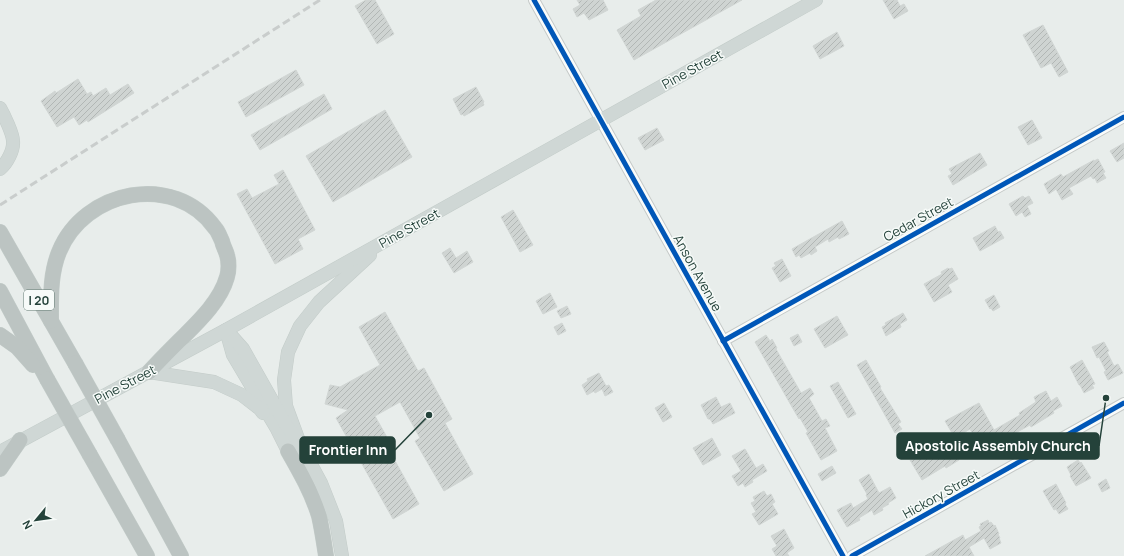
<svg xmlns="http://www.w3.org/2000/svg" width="1124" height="556" font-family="Manrope,sans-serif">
  <defs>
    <pattern id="building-hatch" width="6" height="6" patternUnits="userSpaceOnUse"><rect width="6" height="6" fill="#cfd4d2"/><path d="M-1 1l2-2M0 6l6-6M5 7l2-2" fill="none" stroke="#b2b7b5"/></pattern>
  </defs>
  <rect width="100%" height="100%" fill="#e8edeb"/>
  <g fill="url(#building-hatch)" stroke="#d1d6d4">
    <polygon points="366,0 375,0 394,34 377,44 355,6"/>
    <polygon points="577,0 603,0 608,10 589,20 584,13 577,17 573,9 580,5"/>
    <polygon points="656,0 742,0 634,60 617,30 641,16 638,10"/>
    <polygon points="883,0 897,0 900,6 904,4 908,11 894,19"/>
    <polygon points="1043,25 1068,72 1059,77 1051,63 1041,68 1023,35"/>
    <polygon points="837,32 844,46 820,59 813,46"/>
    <polygon points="296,70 304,85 246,117 238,102"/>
    <polygon points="78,79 87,94 91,92 93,96 106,88 110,95 128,84 134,93 88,122 87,120 79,125 74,117 57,127 41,101 55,91 56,93"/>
    <polygon points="476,87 484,102 483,103 484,105 464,116 463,114 461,115 453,99"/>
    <polygon points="324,94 332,109 260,150 251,135"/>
    <polygon points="385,110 412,157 333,202 306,156"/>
    <polygon points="1032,120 1042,138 1028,145 1018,127"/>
    <polygon points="657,128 664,140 645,150 638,138"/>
    <polygon points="1124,143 1124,158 1117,162 1110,151"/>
    <polygon points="980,153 987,165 953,185 948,176 952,174 949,169"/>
    <polygon points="1098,159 1105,172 1103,173 1106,178 1097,183 1095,178 1093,179 1091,176 1069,188 1073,194 1062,200 1056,189 1049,194 1044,184 1061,174 1063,177 1094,160 1094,161"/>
    <polygon points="283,170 315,230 298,239 303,249 275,264 237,194 247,189 252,198 279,184 274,175"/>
    <polygon points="1023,196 1025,198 1029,196 1033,203 1027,206 1031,214 1025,217 1022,212 1016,216 1009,204"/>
    <polygon points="513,210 533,245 520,252 501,217"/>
    <polygon points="842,221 849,234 839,239 838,237 829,242 828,239 815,247 817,251 811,255 810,253 801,258 799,255 796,257 792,249"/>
    <polygon points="995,226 998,232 1000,231 1004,238 980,251 973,238"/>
    <polygon points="450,248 456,258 467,251 473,262 454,273 442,253"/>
    <polygon points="782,259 791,276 780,282 772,268 776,266 774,263"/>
    <polygon points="948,268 949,269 952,268 958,279 948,285 952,292 934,302 924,284 942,274 941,272"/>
    <polygon points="550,293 557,307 543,314 536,301"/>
    <polygon points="994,295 1000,307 993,311 991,308 990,309 985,300"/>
    <polygon points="567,306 571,314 561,318 557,311"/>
    <polygon points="385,312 418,371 424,368 452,419 445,423 473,474 444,491 415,441 420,438 400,402 375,416 393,448 389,450 419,504 393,519 336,418 348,410 325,404 330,385 340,387 380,365 359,327"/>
    <polygon points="903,313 907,320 900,324 901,327 886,336 882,327 886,325 885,323"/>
    <polygon points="837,316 848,335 825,348 814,329"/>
    <polygon points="562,323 566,331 558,335 554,327"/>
    <polygon points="798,334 802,342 794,346 790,338"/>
    <polygon points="766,335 770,341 772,339 777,348 776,349 801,393 810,388 814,394 809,398 822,421 826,419 830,426 825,428 837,451 821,460 806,433 808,432 800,418 799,419 792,407 755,342"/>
    <polygon points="1104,342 1109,351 1107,352 1114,366 1118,364 1123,373 1108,380 1104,372 1106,371 1099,357 1097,358 1092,347"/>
    <polygon points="866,360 881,387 880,388 901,422 898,424 902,429 895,433 857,365"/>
    <polygon points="1082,360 1095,384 1092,385 1094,388 1084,393 1080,385 1079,385 1070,367"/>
    <polygon points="599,373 606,386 609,385 613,392 605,396 602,389 595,393 594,391 587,395 582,385 588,381 587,379"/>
    <polygon points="838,382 856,414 848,418 830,386"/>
    <polygon points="1046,391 1051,401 1057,397 1062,406 1053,411 1054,413 1031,427 1030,425 983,451 970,429 955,438 945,421 979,403 994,430 1020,415 1019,413 1036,402 1034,397"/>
    <polygon points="716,397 721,407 730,403 735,413 713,424 710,419 708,419 701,405"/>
    <polygon points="664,403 672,417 663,422 655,408"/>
    <polygon points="712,438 721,455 703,465 693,448"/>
    <polygon points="948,441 959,460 946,468 945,466 922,480 910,460 923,452 925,455"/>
    <polygon points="745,449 756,468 763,464 767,471 752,480 753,482 745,487 743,483 738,486 732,476 741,471 732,456"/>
    <polygon points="1078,460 1080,463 1081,462 1091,478 1076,486 1070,476 1071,475 1067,467"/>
    <polygon points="832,466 836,473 822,481 818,474"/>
    <polygon points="869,474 879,493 890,487 896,498 888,503 889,504 882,508 883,510 874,515 872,510 859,518 860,520 847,527 837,510 851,503 853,508 868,499 866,495 867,494 859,480"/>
    <polygon points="1106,479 1110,488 1102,492 1098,484"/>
    <polygon points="1056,484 1066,503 1065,504 1068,509 1059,514 1056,509 1054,510 1043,491"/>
    <polygon points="764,491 767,496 771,494 775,502 772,504 778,514 759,525 752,514 756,512 751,503 755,501 753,497"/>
    <polygon points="988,520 989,523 991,522 994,526 995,525 999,534 998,534 1000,538 999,538 1001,543 990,549 984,538 969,547 974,556 925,556 963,535 965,540 981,531 979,527 981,526 980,524"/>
    <polygon points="784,529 794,548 787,553 789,556 776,556 772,549 777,546 771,536"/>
  </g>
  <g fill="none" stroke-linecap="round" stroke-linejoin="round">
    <defs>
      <g id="minor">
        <polyline points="534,0 843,556"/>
        <polyline points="723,341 1124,117"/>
        <polyline points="852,556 1124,403"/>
      </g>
      <g id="major">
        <path d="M0,108C4,115 13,134 13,141C14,150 7,163 0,169"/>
        <polyline points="226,330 233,355 277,429 288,451 300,444 286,406 284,380 288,352 300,326 319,302 370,255"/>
        <polyline points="228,332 243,349 286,425 300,444 321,483 336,521 342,556"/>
        <polyline points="149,372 214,382 242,395 260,409 263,413"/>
        <polyline points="0,452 226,330 816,0"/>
      </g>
      <g id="highway">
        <polyline points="0,232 75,363"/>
        <polyline points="0,291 47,379"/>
        <path d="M51,321C51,298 50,274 59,252C84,190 174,171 215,228C218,231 220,237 222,241C223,246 226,251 227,255C229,261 229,271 227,277C220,302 197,323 179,341C169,351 159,361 149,372"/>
        <polyline points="0,335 17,347 33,365"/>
        <polyline points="118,440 181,556"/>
        <path d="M288,451C300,472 312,493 319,516C322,529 324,543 326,556"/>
        <polyline points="90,455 147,556"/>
        <polyline points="0,469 20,440"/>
      </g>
    </defs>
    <use href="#minor" stroke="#c5cac8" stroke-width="12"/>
    <use href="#major" stroke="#c3ccc9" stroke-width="14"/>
    <use href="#highway" stroke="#c3ccc9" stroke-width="16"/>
    <use href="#minor" stroke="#fcfcfc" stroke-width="10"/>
    <use href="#major" stroke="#cfd7d5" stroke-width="13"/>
    <use href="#highway" stroke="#bcc4c2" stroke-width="15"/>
    <polyline stroke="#c9cdcc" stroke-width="3" stroke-dasharray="8 4" stroke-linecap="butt" points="0,205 320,0"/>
    <defs>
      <g id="highway-bridge">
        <polyline points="75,363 118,440"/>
        <polyline points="47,379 90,455"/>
      </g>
    </defs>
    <use href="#highway-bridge" stroke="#c3ccc9" stroke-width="16" stroke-linecap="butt"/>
    <use href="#highway-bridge" stroke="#bcc4c2" stroke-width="15"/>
    <defs>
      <g id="cycleway">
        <polyline points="534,0 843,556"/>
        <polyline points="723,341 1124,117"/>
        <polyline points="852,556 1124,403"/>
      </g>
    </defs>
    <use href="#cycleway" stroke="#f7fbf9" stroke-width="8"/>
    <use href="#cycleway" stroke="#0057b8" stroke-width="5"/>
  </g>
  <g text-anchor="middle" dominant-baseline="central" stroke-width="3" stroke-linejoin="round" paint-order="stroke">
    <rect fill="#f7fbf9" stroke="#637a73" stroke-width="1" x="24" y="290" width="30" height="20" rx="3"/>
    <g font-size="12" font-weight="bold" fill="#24423a">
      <text x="39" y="300">I 20</text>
    </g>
    <g font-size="13" fill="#24423a" stroke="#f7fbf9">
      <text transform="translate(692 69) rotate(-29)">Pine Street</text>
      <text transform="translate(918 219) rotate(-29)">Cedar Street</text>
      <text transform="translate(409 228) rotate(-29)">Pine Street</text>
      <text transform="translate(698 273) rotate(61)">Anson Avenue</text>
      <text transform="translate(125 384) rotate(-28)">Pine Street</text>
      <text transform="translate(941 494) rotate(-29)">Hickory Street</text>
    </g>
  </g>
  <path fill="none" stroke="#24423a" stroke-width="1.5" d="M1106 398L1099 446M429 415L395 450"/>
  <g fill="#24423a" stroke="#f7fbf9" stroke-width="1.5">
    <circle cx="1106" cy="398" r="4"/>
    <circle cx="429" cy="415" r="4"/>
  </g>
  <g fill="#24423a" stroke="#24423a" stroke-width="1.5">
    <rect x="897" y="433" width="202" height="26" rx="4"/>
    <rect x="300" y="437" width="95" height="26" rx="4"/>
  </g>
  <g font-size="14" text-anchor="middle" font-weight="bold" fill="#fff">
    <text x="998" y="451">Apostolic Assembly Church</text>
    <text x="348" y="455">Frontier Inn</text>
  </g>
  <g transform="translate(36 520) rotate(241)" stroke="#f7fbf9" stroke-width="3" paint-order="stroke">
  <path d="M0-3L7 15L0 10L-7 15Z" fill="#24423a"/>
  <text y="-6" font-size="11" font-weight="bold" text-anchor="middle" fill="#24423a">N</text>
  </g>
</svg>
